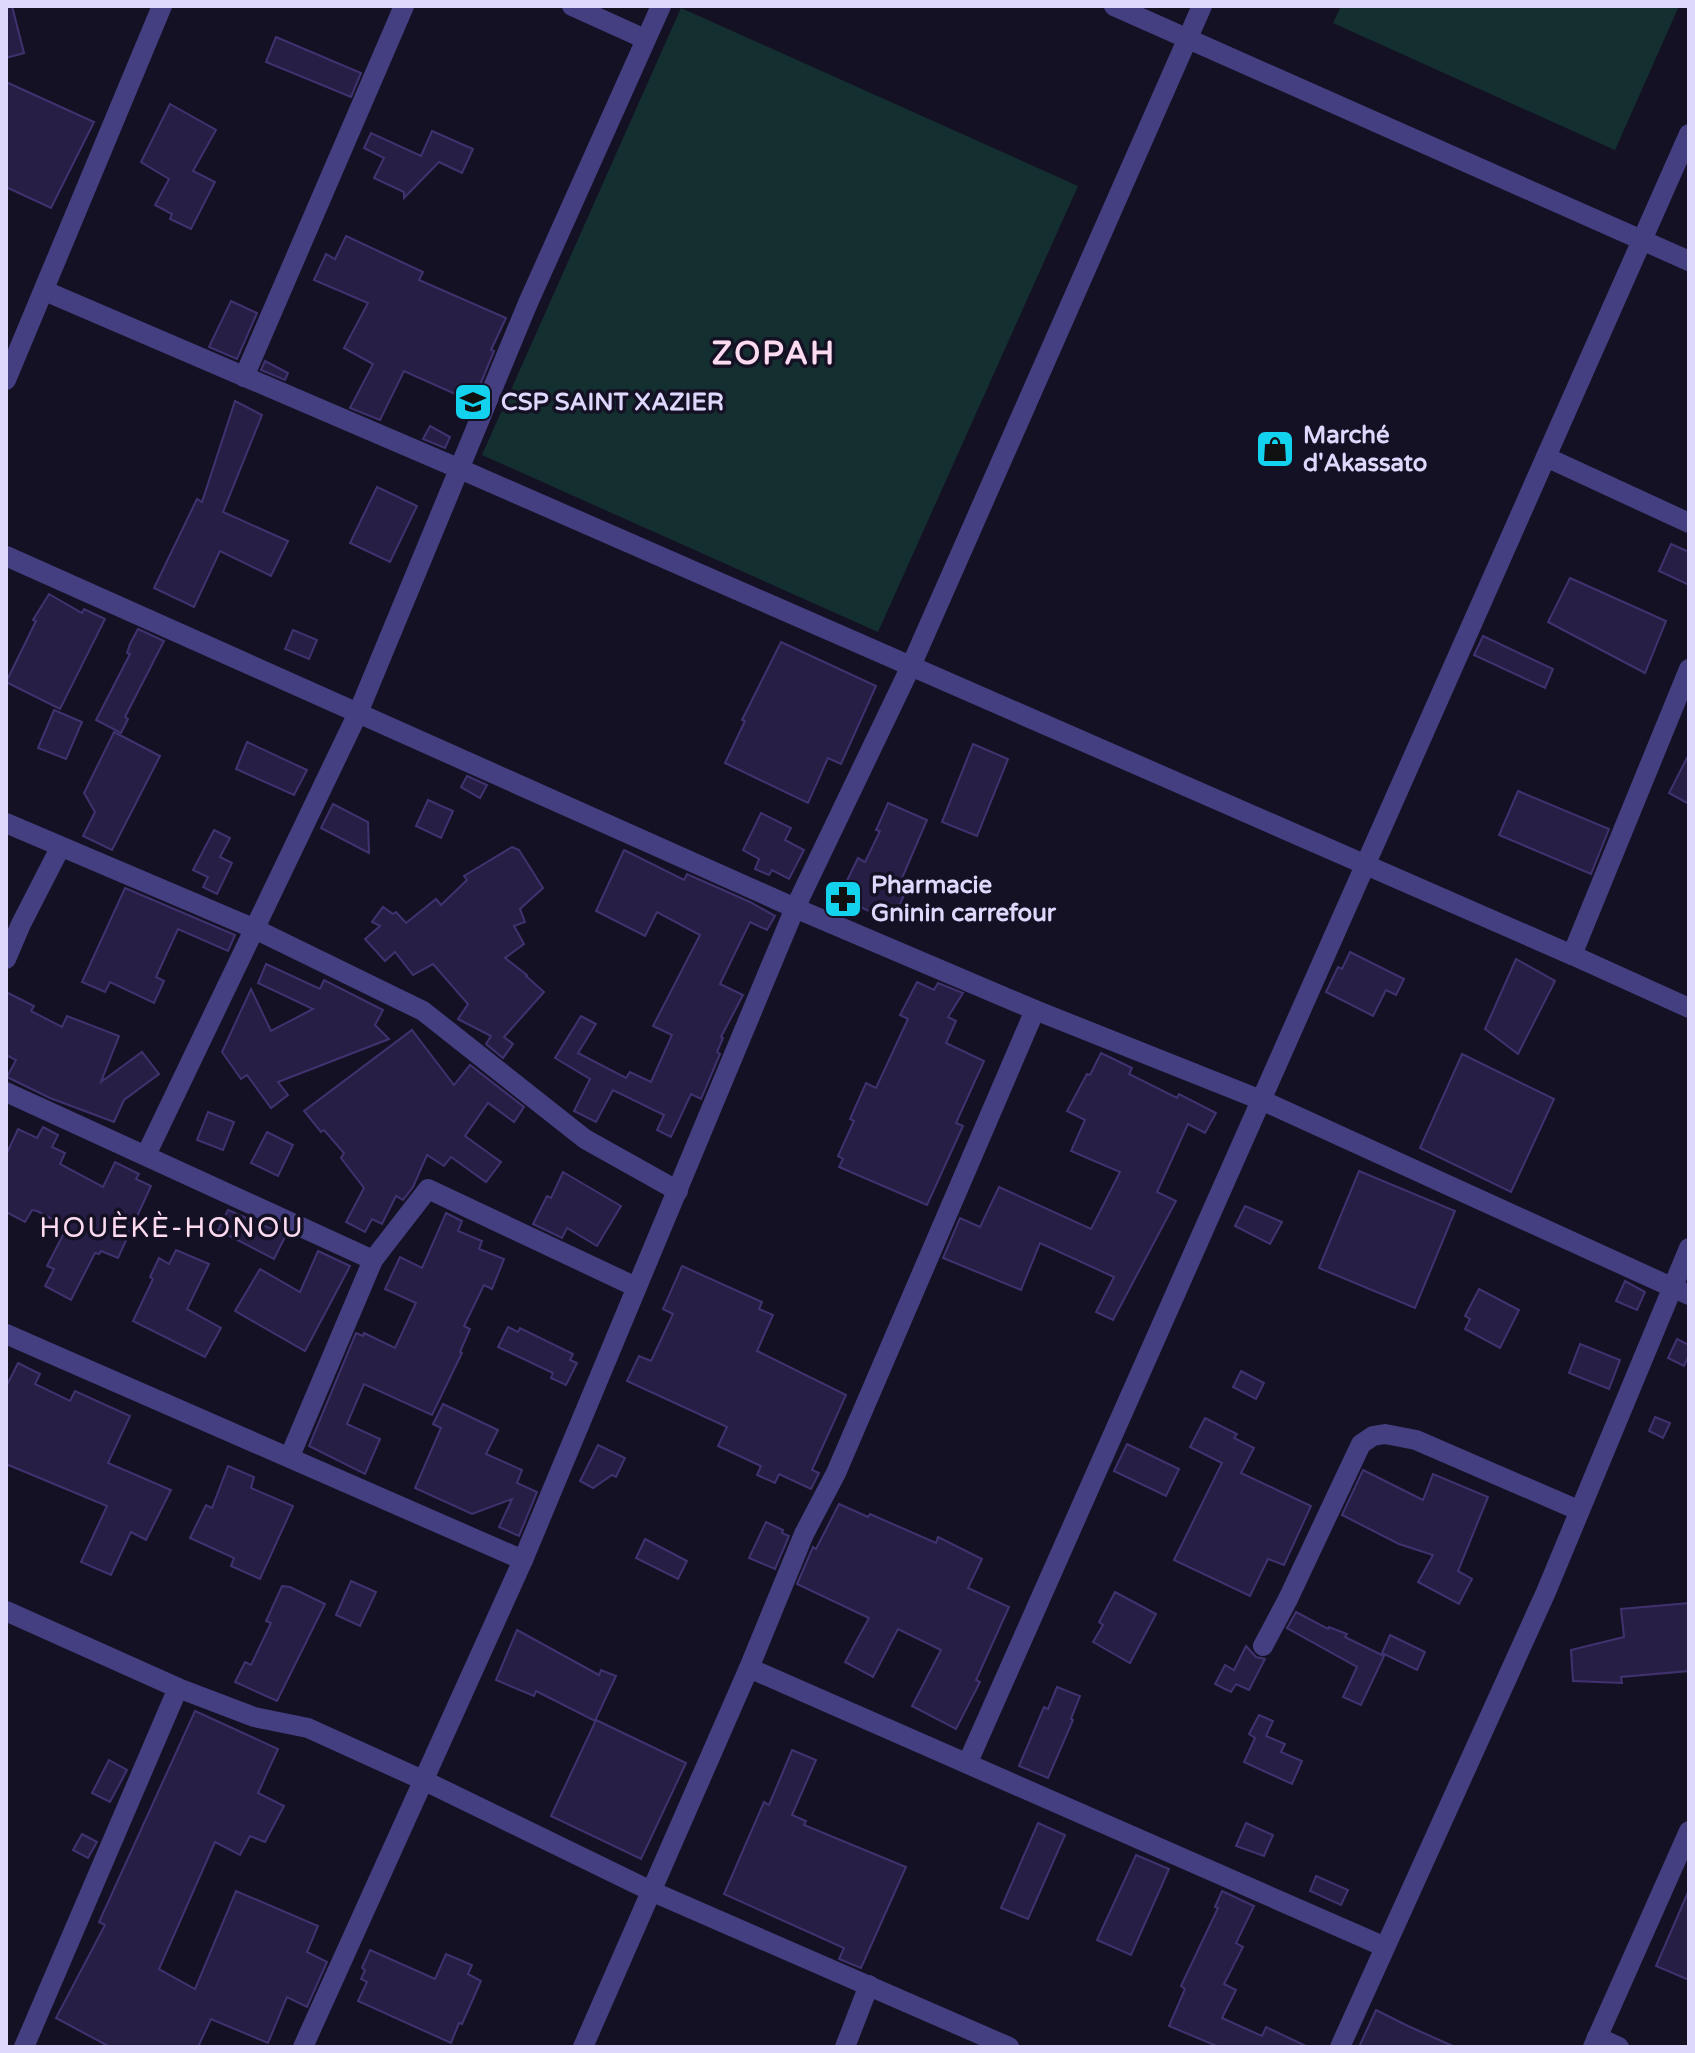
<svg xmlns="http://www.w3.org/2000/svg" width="1695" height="2053" font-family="'Varela Round',sans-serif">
  <rect width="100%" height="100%" fill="#151125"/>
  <g fill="#142f2f">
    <polygon points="1341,6 1679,6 1615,150 1333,23"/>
    <polygon points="681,8 1078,186 878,632 482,455"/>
  </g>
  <g fill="#271e45" stroke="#40326f" stroke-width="2">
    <polygon points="6,6 12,6 24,53 6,58"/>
    <polygon points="276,37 361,73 351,97 266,62"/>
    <polygon points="6,82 94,122 51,208 6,187"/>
    <polygon points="170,104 216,130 193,171 215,182 191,229 170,219 172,214 155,205 169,179 141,162"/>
    <polygon points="432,131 473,149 462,173 439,162 404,198 404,192 374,178 384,158 364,148 371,133 421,156"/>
    <polygon points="346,236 423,272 419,280 506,318 491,350 494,351 473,402 404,371 380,420 350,408 373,364 344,348 368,303 314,280 326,254 335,259"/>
    <polygon points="231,301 257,313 237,359 209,347"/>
    <polygon points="265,361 288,373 285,380 261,370"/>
    <polygon points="235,401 262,415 223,512 288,541 271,576 220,551 194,607 154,588 197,499 202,502"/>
    <polygon points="430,426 450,437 445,448 423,439"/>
    <polygon points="377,487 417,506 390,562 350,543"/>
    <polygon points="1671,544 1689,552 1689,585 1659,571"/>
    <polygon points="1570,578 1666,621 1645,673 1548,622"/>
    <polygon points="49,594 82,613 84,609 105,619 60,709 6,682 36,621 33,620"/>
    <polygon points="138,629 164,641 125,717 128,719 121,733 96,720 130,654 127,653 130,644"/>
    <polygon points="293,630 317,640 309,659 285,649"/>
    <polygon points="1483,636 1553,669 1545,688 1474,655"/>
    <polygon points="781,642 876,686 841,764 828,758 808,803 725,763 745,721 742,720"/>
    <polygon points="54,710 82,722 66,759 38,748"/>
    <polygon points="114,732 160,756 112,850 83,836 95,812 84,793"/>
    <polygon points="247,742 307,770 294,795 236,769"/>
    <polygon points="973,744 1008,759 977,836 942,822"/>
    <polygon points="1689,754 1689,804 1669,793"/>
    <polygon points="467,776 487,785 480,798 461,787"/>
    <polygon points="1518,791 1609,829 1591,874 1499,835"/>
    <polygon points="428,800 453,811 441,838 416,826"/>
    <polygon points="888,803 927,820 902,878 910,882 892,922 839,897 858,858 865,862 880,831 876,830"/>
    <polygon points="333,804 368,822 369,853 321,828"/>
    <polygon points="761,813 791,828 785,840 804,850 789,879 772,870 769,875 755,869 759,859 743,850"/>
    <polygon points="214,830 230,838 220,857 232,863 217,894 203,887 208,877 193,870"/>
    <polygon points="512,847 519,850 543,888 520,909 525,922 514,926 524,944 505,958 527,975 526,976 544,992 504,1037 513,1044 503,1058 486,1044 491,1036 458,1019 468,1004 433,964 413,975 395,952 385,961 365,939 380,926 372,922 383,907 393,914 396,912 406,923 436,899 441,905 467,880 464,876"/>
    <polygon points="624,850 684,880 687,874 750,902 775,916 767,930 750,922 720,984 743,995 721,1037 723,1038 717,1052 720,1054 701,1099 691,1094 671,1137 657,1130 664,1115 613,1090 596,1122 574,1111 590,1079 555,1058 581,1016 596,1024 578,1053 626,1078 630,1072 651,1082 672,1035 653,1026 700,935 657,912 645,936 596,911"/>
    <polygon points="125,888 235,935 228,951 178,929 156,977 164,981 154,1003 110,982 105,992 82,982"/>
    <polygon points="1350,952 1404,979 1396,995 1386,990 1373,1016 1326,992 1338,967 1342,969"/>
    <polygon points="1516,959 1555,981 1518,1054 1485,1029"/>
    <polygon points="266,964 320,989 324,980 383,1010 375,1025 389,1039 278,1082 288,1095 271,1108 247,1075 241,1079 222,1052 251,989 271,1031 313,1009 258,983"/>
    <polygon points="917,982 934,990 938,983 963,993 948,1017 956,1021 946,1043 984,1061 956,1123 963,1126 927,1205 839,1167 843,1159 838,1156 854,1121 850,1119 866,1083 876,1088 908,1019 900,1015"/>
    <polygon points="6,992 34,1006 31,1011 62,1027 67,1016 119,1036 101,1082 142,1052 159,1074 124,1100 114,1122 50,1098 7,1077 16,1060 6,1055"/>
    <polygon points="412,1030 454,1085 470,1065 524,1107 514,1122 488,1103 465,1136 501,1162 486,1182 451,1157 444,1166 427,1155 413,1187 403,1200 396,1196 382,1224 372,1219 365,1232 346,1222 364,1188 341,1158 344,1153 324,1130 321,1132 304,1111"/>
    <polygon points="1101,1053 1132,1068 1129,1074 1177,1098 1179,1094 1216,1113 1205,1133 1188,1124 1157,1192 1176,1201 1113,1320 1096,1312 1114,1277 1040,1243 1021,1290 943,1258 960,1218 980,1227 999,1187 1091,1229 1120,1172 1071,1151 1085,1120 1067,1111 1087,1074 1090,1075"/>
    <polygon points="1462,1054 1554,1099 1511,1192 1420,1148"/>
    <polygon points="208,1112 234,1122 223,1150 197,1140"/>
    <polygon points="43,1127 58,1135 52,1147 65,1153 60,1164 103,1187 115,1162 139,1174 136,1179 151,1186 118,1258 101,1251 99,1254 95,1253 71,1300 45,1286 54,1269 47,1266 67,1227 37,1211 32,1210 25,1222 6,1212 6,1155 18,1129 37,1138"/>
    <polygon points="267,1132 293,1145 278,1176 251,1163"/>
    <polygon points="1359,1171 1455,1211 1415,1308 1319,1268"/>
    <polygon points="563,1172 621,1206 597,1246 567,1228 562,1238 533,1224 547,1196 551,1198"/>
    <polygon points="1245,1206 1282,1222 1270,1244 1235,1226"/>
    <polygon points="228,1210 286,1235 274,1259 218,1230"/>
    <polygon points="446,1213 462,1221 458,1231 482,1241 479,1249 504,1259 492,1289 484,1285 464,1326 470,1329 460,1352 462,1353 432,1415 364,1384 347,1424 380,1439 365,1474 309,1446 356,1333 363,1336 364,1333 395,1348 416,1303 385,1289 400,1257 422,1268"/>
    <polygon points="176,1250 209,1264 187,1309 221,1328 205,1357 133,1321 153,1279 150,1277 159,1258 169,1264"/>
    <polygon points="318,1251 350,1266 305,1351 235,1311 260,1269 300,1292"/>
    <polygon points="682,1266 762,1302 759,1309 773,1315 757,1351 846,1395 812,1470 819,1473 811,1489 779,1474 775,1483 757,1475 761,1466 718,1446 727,1427 627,1381 639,1356 651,1361 673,1314 663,1309"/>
    <polygon points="1625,1281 1645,1292 1637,1310 1616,1301"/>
    <polygon points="1479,1289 1519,1310 1500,1348 1465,1329 1470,1319 1465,1316"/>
    <polygon points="508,1327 518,1332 520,1328 573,1354 570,1360 577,1363 566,1385 551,1378 553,1373 498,1347"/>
    <polygon points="1677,1339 1689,1345 1689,1355 1684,1366 1668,1358"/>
    <polygon points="1580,1344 1620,1360 1609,1389 1569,1373"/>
    <polygon points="18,1363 40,1374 35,1384 70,1401 75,1391 130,1416 108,1463 171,1490 146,1540 131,1532 111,1575 81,1562 107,1506 6,1464 6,1387"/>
    <polygon points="1241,1371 1264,1383 1256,1399 1233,1387"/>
    <polygon points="443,1404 498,1430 486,1454 522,1470 517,1483 537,1492 519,1536 499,1527 512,1499 472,1514 415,1488 441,1428 433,1424"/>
    <polygon points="1655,1417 1670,1423 1663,1438 1649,1431"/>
    <polygon points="1205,1418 1237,1434 1234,1438 1254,1448 1241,1473 1311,1506 1284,1565 1268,1559 1250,1596 1174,1560 1222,1463 1190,1447"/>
    <polygon points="1127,1444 1179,1469 1166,1496 1114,1471"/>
    <polygon points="598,1445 625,1458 616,1477 612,1475 593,1488 580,1481"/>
    <polygon points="228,1466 254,1477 251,1488 293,1506 260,1579 231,1566 234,1558 190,1538 206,1505 212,1508"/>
    <polygon points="1363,1470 1423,1500 1433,1474 1488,1497 1458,1571 1472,1579 1459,1604 1418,1582 1433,1555 1399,1544 1342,1515"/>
    <polygon points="839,1504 868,1517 870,1514 936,1543 938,1537 982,1559 968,1588 1009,1607 976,1680 980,1682 956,1729 912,1706 941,1650 898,1629 873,1677 845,1662 869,1618 797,1584 813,1547 816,1549"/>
    <polygon points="766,1522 783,1530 782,1533 789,1536 775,1569 749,1558"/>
    <polygon points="645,1539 687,1561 678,1579 636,1558"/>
    <polygon points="351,1581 376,1592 360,1626 336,1615"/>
    <polygon points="282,1586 290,1587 325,1604 277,1701 235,1682 245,1662 251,1665 271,1623 266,1621"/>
    <polygon points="1115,1592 1156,1614 1130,1663 1093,1642 1103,1625 1099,1622"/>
    <polygon points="1689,1603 1689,1671 1621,1677 1622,1683 1573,1681 1571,1650 1624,1637 1621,1609"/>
    <polygon points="1296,1612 1328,1629 1329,1627 1347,1634 1345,1637 1384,1656 1361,1705 1343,1697 1357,1667 1287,1628"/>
    <polygon points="517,1630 599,1675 601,1670 616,1676 595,1721 536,1691 534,1696 496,1680"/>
    <polygon points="1390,1635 1425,1652 1417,1670 1382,1653"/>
    <polygon points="1246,1646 1256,1657 1265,1659 1249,1690 1236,1684 1231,1692 1215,1684 1225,1665 1234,1670"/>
    <polygon points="1057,1687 1080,1696 1071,1719 1073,1720 1048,1778 1019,1766 1044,1707 1048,1709"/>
    <polygon points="195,1711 278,1749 258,1793 284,1806 265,1842 250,1836 240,1855 215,1842 159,1969 195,1989 236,1891 318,1926 307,1952 327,1962 307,2007 287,1997 268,2043 211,2019 198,2047 110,2047 56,2018 105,1925 99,1922"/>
    <polygon points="1259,1715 1273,1721 1266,1736 1285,1744 1281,1752 1302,1761 1292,1784 1244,1762 1255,1738 1249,1734"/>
    <polygon points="596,1720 686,1763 641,1859 551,1816"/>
    <polygon points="792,1750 816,1760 792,1815 806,1821 804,1825 906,1867 861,1968 839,1959 844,1948 724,1894 764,1802 769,1805"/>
    <polygon points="109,1760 127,1770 110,1802 92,1793"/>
    <polygon points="1038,1823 1065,1835 1028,1919 1001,1908"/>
    <polygon points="1246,1823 1273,1835 1264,1856 1236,1846"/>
    <polygon points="82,1834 97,1842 88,1858 73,1850"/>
    <polygon points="1136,1855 1169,1869 1131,1955 1097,1940"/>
    <polygon points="1316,1876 1348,1890 1341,1905 1310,1891"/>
    <polygon points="1689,1890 1689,1980 1656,1966"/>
    <polygon points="1222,1891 1254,1906 1236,1943 1243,1947 1224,1984 1236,1990 1222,2018 1262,2036 1266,2027 1308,2047 1219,2047 1169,2026 1185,1989 1181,1986 1218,1908 1215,1907"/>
    <polygon points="370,1950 435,1979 446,1954 472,1965 468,1974 481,1981 462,2024 459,2023 451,2043 358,2001 367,1982 361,1979 365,1970 362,1968"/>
    <polygon points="1376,2010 1408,2026 1455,2047 1359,2047"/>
  </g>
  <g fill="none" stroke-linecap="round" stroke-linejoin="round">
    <g stroke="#443f81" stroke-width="20">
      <polyline points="572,6 645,39"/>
      <polyline points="1114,6 1689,261"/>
      <polyline points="45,291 460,469 1572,955"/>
      <polyline points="244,377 404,6"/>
      <polyline points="6,380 162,6"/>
      <polyline points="1546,457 1689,523"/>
      <polyline points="6,556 795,908 1035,1010 1261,1100 1689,1295"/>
      <polyline points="1689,669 1572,955 1689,1008"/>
      <polyline points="6,823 255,929 423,1011 585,1139 678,1191"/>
      <polyline points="6,959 21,924 60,848"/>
      <polyline points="6,1092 373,1260"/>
      <polyline points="146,1155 358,713 528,303 661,6"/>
      <polyline points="6,1334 523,1560"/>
      <polyline points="290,1456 373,1260 428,1189 636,1287"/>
      <polyline points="6,1611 178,1688 254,1717 308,1728 425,1781 651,1891 1009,2047"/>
      <polyline points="1263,1646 1288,1599 1361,1444 1373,1436 1385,1434 1416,1440 1578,1510"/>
      <polyline points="749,1668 1385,1947"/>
      <polyline points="968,1762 1689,134"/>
      <polyline points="1597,2037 1619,2047"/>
      <polyline points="24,2047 178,1688"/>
      <polyline points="303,2047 523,1560 795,908 911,666 1202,6"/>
      <polyline points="583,2047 749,1668 804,1534 836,1473 1035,1010"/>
      <polyline points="845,2047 869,1985"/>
      <polyline points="1340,2047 1546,1592 1689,1248"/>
      <polyline points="1593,2047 1689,1831"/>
    </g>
  </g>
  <defs>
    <symbol id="school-square" viewBox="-11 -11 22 22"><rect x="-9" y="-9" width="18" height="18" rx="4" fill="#12d2ee" stroke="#151125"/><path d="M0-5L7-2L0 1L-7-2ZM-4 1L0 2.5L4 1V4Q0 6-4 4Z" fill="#111"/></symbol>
    <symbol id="shop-square" viewBox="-11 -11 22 22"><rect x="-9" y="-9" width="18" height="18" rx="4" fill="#12d2ee" stroke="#151125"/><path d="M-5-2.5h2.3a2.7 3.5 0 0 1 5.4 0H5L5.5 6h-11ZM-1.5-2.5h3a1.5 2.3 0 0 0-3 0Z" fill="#111"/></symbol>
    <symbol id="pharmacy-square" viewBox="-11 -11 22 22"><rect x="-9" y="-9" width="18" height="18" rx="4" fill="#12d2ee" stroke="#151125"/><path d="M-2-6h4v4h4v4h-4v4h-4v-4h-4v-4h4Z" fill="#111"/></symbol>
  </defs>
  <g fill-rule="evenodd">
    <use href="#school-square" x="451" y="380" width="44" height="44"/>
    <use href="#shop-square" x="1253" y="427" width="44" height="44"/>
    <use href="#pharmacy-square" x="821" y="877" width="44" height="44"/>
  </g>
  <g text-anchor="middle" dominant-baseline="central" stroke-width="7" stroke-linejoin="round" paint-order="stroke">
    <g font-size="24" font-weight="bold" fill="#ddd8fc" stroke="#151125" text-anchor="start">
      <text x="501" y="402">CSP SAINT XAZIER</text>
      <text x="1303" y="435">Marché<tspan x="1303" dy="28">d'Akassato</tspan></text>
      <text x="871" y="885">Pharmacie<tspan x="871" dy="28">Gninin carrefour</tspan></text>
    </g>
    <g font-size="28" letter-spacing="2" fill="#fcdaef" stroke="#151125">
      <text x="172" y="1228">HOUÈKÈ-HONOU</text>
    </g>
    <g font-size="32" font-weight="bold" letter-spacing="2" fill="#fcdaef" stroke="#151125">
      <text x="774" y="354">ZOPAH</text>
    </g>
  </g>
  <rect width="1695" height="2053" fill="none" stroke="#ddd8fc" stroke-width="16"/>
</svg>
